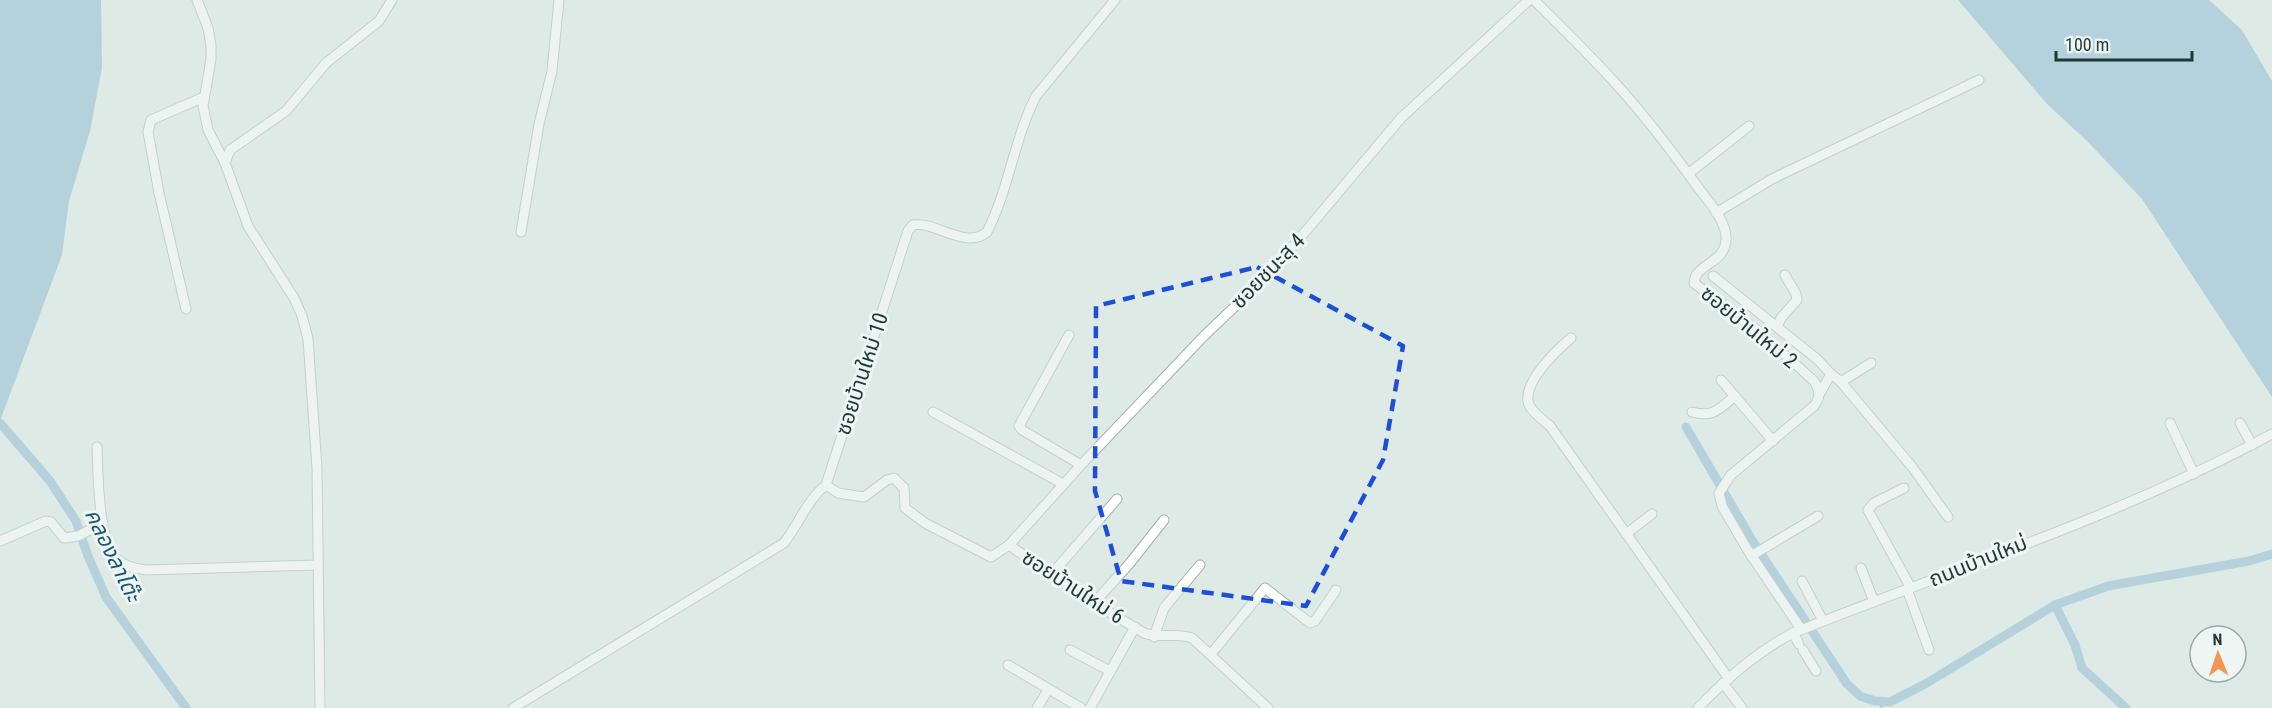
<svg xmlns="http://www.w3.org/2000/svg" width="2272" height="708" font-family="'Roboto Condensed','Noto Sans Thai',sans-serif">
  <rect width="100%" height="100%" fill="#deeae6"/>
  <g fill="#84b7d0">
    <polygon points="0,0 101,0 102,68 90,131 69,201 62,255 0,421"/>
    <polygon points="1958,0 2209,0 2242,30 2272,81 2272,397 2142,199 2087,141 2047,104"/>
  </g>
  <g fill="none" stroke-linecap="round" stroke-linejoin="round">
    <polyline stroke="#84b7d0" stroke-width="3" points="1881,708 1883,702"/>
    <g stroke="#84b7d0" stroke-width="9">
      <polyline points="0,423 50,481 76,521 88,556 106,597 186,708"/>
      <polyline points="1686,427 1752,540 1847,684 1860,696 1875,701 1890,702 1927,683 2055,605 2108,586 2249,561 2272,554"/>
      <polyline points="2055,605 2075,645 2082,668 2126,708"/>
    </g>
    <defs>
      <g id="minor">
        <polyline points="197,0 208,28 211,45 211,59 203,106 208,130 225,163 248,226 294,298 302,316 308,339 317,468 320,708"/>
        <path d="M1534,0C1562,28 1591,56 1617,85C1647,118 1674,154 1700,190C1710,203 1725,220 1726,237C1727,264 1695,263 1694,283L1763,335L1814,381C1820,390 1821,397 1814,406L1731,475L1719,493L1722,506L1747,549L1801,629"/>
        <polyline points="225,163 230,150 286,111 326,63 379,21 392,0"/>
        <polyline points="1688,174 1749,126"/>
        <polyline points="1716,213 1772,179 1979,80"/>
        <polyline points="521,232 539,124 552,71 559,0"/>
        <polyline points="1713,276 1817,359 1831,374 1820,393"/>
        <polyline points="186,309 159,193 148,132 151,120 204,97"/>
        <polyline points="1777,327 1781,318 1797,300 1796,294 1785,275"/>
        <polyline points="1069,335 1019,426 1022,430 1081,465"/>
        <path d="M1571,338C1557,350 1525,380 1528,401C1529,410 1543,420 1550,426L1729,679"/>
        <polyline points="1831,374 1841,382 1913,468 1948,517"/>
        <polyline points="1721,380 1773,441"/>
        <polyline points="1841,382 1871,363"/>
        <polyline points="933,412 1063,484"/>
        <path d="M1692,412C1713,418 1719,409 1735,396"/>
        <polyline points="2170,423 2194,474"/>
        <polyline points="2240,423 2252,445"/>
        <path d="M97,447C98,472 98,541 116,558C124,567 135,568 146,570L318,565"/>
        <path d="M826,485L838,493L864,497L887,480L894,478L904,488L905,508L925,523L991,557L1009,545L1084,597L1144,633C1160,639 1177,632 1192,638L1268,708"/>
        <polyline points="1904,488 1874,503 1868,510 1911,588"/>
        <polyline points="1626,534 1652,514"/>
        <polyline points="0,541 46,521 51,522 64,538 78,536 103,523"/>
        <polyline points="1009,545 1081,465 1204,336 1273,270 1401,118 1529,0"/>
        <polyline points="1751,556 1818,516"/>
        <polyline points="1861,568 1874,602"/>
        <polyline points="1051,575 1117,499"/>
        <polyline points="1802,581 1823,621"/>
        <polyline points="1907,589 1929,650"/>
        <polyline points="1094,603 1130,563 1164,520"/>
        <polyline points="1793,633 1799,644"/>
        <polyline points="1154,637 1164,608 1200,565"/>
        <polyline points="1070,650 1110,671"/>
        <polyline points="1803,650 1816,671"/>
        <polyline points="1211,654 1265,588 1310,623 1315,621 1336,590"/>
        <polyline points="1008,665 1081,708"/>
        <polyline points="1723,683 1742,708"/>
        <path d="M513,708L784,543C799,524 807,500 826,485L908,231L913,225C935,221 966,250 987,232C1009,189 1014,139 1036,96L1115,0"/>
        <polyline points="1037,708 1048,690"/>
        <polyline points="1090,708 1135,627"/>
        <path d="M1698,708C1727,678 1757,652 1793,633C1954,569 2120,516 2272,434"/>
      </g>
    </defs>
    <use href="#minor" stroke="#a1b1ae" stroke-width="11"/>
    <use href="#minor" stroke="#fff" stroke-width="9"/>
  </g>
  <path d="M0 0H2272V708H0ZM1257,267L1403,346L1383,460L1306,606L1121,581L1095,491L1096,306Z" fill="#deeae6" fill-opacity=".55" fill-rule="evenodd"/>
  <path fill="none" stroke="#1d4ed8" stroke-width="4.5" stroke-dasharray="12 8" stroke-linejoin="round" d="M1257,267L1403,346L1383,460L1306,606L1121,581L1095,491L1096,306Z"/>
  <g text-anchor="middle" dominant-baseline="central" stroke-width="6" stroke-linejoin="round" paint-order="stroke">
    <g font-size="21" fill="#1f3937" stroke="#eef6f4">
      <text transform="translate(1268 271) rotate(-46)">ซอยชนะสุ 4</text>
      <text transform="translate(1749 327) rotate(39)">ซอยบ้านใหม่ 2</text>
      <text transform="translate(862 374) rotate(-72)">ซอยบ้านใหม่ 10</text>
      <text transform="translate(1978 561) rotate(-22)">ถนนบ้านใหม่</text>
      <text transform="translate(1073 587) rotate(33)">ซอยบ้านใหม่ 6</text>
    </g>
    <g font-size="22" font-style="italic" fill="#1a5675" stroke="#eef6f4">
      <text transform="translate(113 555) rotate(64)">คลองลาโต๊ะ</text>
    </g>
  </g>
  <g transform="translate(2218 654) rotate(358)"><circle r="28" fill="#eef6f4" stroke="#9baaa8" stroke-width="1.5"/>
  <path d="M0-4.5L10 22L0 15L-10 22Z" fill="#f39653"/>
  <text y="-9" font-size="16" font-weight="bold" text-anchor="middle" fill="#1f3937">N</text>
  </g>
  <path d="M2056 51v9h136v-9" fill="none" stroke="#1f3937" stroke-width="3"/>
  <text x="2065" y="51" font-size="18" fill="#1f3937" stroke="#eef6f4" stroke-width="4.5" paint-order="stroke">100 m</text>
</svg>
